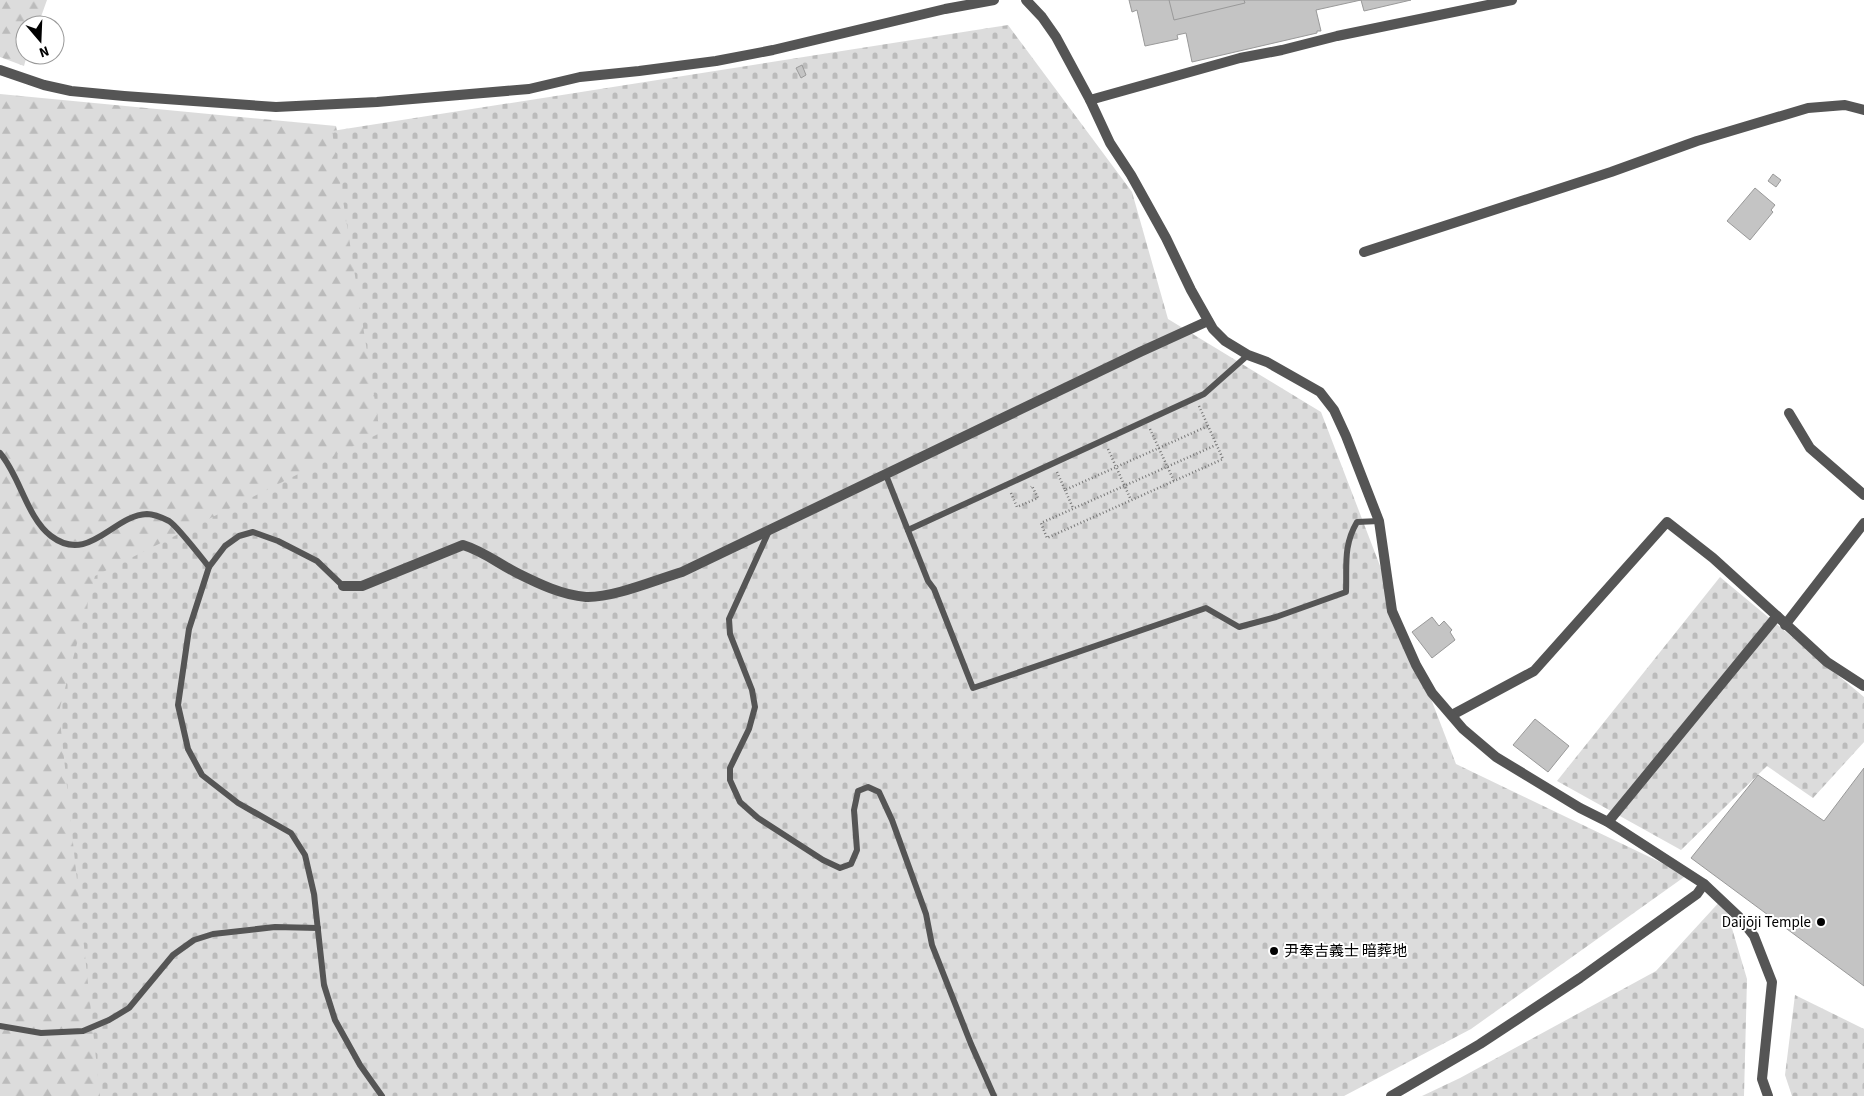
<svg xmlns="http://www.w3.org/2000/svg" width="1864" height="1096" font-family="'Source Sans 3','Noto Sans JP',sans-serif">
  <defs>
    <pattern id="forest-firs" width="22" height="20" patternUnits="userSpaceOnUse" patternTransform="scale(1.25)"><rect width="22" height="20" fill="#dcdcdc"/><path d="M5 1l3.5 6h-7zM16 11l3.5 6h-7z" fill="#bbb"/></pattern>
    <pattern id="cemetery-stones" width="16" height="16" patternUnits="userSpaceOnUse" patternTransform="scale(1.25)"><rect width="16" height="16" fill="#dcdcdc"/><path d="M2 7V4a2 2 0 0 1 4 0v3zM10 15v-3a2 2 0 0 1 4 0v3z" fill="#bbb"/></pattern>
  </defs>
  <rect width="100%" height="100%" fill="#fff"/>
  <g fill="url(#forest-firs)">
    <polygon points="0,0 47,0 38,25 25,25 25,55 27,55 24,66 0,57"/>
    <polygon points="0,94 336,126 384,359 1221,1096 0,1096"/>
  </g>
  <g fill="url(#cemetery-stones)">
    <polygon points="1008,25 1132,192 1168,319 1321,412 1456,764 1687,875 1471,1029 1344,1096 100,1096 59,711 95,576 380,433 332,131"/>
    <polygon points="1720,577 1864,697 1864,742 1813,798 1767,766 1681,850 1557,781"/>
    <polygon points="1723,898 1747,979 1744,1096 1422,1096 1460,1078 1656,971"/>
    <polygon points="1795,995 1864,1029 1864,1096 1792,1096 1785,1075"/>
  </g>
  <g fill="#c4c4c4" stroke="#999">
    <polygon points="1129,0 1361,0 1316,10 1321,31 1317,31 1317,33 1192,62 1186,33 1177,35 1178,39 1145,46 1137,10 1132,12"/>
    <polygon points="1169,0 1244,0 1245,3 1174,20"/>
    <polygon points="1361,0 1411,0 1364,11"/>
    <polygon points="802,65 806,75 801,78 796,68"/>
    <polygon points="1773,174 1781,180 1776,187 1768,181"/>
    <polygon points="1755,188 1775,205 1771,210 1773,212 1750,240 1727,221"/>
    <polygon points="1432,617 1439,626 1444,621 1452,630 1450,632 1455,640 1432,658 1412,632"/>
    <polygon points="1535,719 1569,746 1548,772 1513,745"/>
    <polygon points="1864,768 1864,986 1691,858 1758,775 1824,821"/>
  </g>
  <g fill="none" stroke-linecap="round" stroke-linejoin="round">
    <g stroke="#777" stroke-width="2.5" stroke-dasharray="1 2.5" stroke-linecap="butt">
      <polyline points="1199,406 1223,459 1047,538 1041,523 1216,445"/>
      <polyline points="1150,429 1174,481"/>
      <polyline points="1108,449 1131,500"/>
      <polyline points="1057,472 1065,490 1208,426"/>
      <polyline points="1065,490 1073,508"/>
      <polyline points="1011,493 1017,507 1038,498 1032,486 1031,487"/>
    </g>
    <g stroke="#555" stroke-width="6">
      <path d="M0,453C20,476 27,518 51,536C89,565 113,515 147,514C154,514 163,518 169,521C177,526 201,557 209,567"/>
      <path d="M886,475L928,581L934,589L973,688L1206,608L1239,627L1276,617L1346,592C1347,565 1343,546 1357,522L1379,521"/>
      <polyline points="908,530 1204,394 1248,355"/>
      <polyline points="769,531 729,619 730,634 752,690 755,707 749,729 730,768 730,780 740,802 758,818 823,860 840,868 851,864 857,850 854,810 858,791 868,787 879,792 892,820 926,914 932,945 971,1044 994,1096"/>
      <polyline points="343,586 317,561 278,541 253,532 239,536 225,546 209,567 189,629 178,705 188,749 202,775 238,803 291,833 305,855 314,894 324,985 335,1020 360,1065 382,1096"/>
      <polyline points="0,1026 41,1033 83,1031 109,1020 129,1008 173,955 194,940 213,934 275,927 318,928"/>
    </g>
    <g stroke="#555" stroke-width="10">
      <polyline points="1090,100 1240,58 1282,50 1337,36 1512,0"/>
      <polyline points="1364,252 1611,172 1697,141 1808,108 1845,105 1864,110"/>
      <polyline points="1789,413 1810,448 1864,495"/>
      <path d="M343,586H362L463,545C483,551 499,564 517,573C539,584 562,595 586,597C613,598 655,580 682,572L1140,352L1208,321"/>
      <polyline points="1785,625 1864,523"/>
      <polyline points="1452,715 1534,671 1667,522 1713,558 1777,616"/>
      <polyline points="1608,822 1777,616 1827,662 1864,686"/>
      <polyline points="1391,1096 1480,1044 1580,978 1697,894 1704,884"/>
    </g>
    <g stroke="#555" stroke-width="10">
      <polyline points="1026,0 1042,17 1056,37 1090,100 1110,143 1131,175 1166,238 1191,290 1213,329 1225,341 1248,355 1267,362 1320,392 1334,410 1346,436 1379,521 1392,611 1416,665 1432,693 1463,729 1496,757 1580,808 1608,822 1704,884 1739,917 1754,936 1772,982 1762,1079 1768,1096"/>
      <polyline points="0,70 44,85 71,91 124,96 276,107 377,102 529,89 580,77 639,71 716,61 773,50 945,9 994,0"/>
    </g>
  </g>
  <g fill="#000" stroke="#fff" stroke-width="2">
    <circle cx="1821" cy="922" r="5"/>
    <circle cx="1274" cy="951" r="5"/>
  </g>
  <g text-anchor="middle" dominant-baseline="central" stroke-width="4" stroke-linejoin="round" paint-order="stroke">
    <g font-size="15" fill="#000" stroke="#fff" text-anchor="end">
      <text x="1811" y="922">Daijōji Temple</text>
      <text x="1284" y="951" text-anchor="start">尹奉吉義士 暗葬地</text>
    </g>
  </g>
  <g transform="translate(40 40) rotate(161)"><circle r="24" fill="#ffffff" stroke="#999999"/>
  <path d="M0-4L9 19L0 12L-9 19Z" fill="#000000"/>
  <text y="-8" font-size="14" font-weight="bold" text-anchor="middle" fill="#000000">N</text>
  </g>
</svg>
